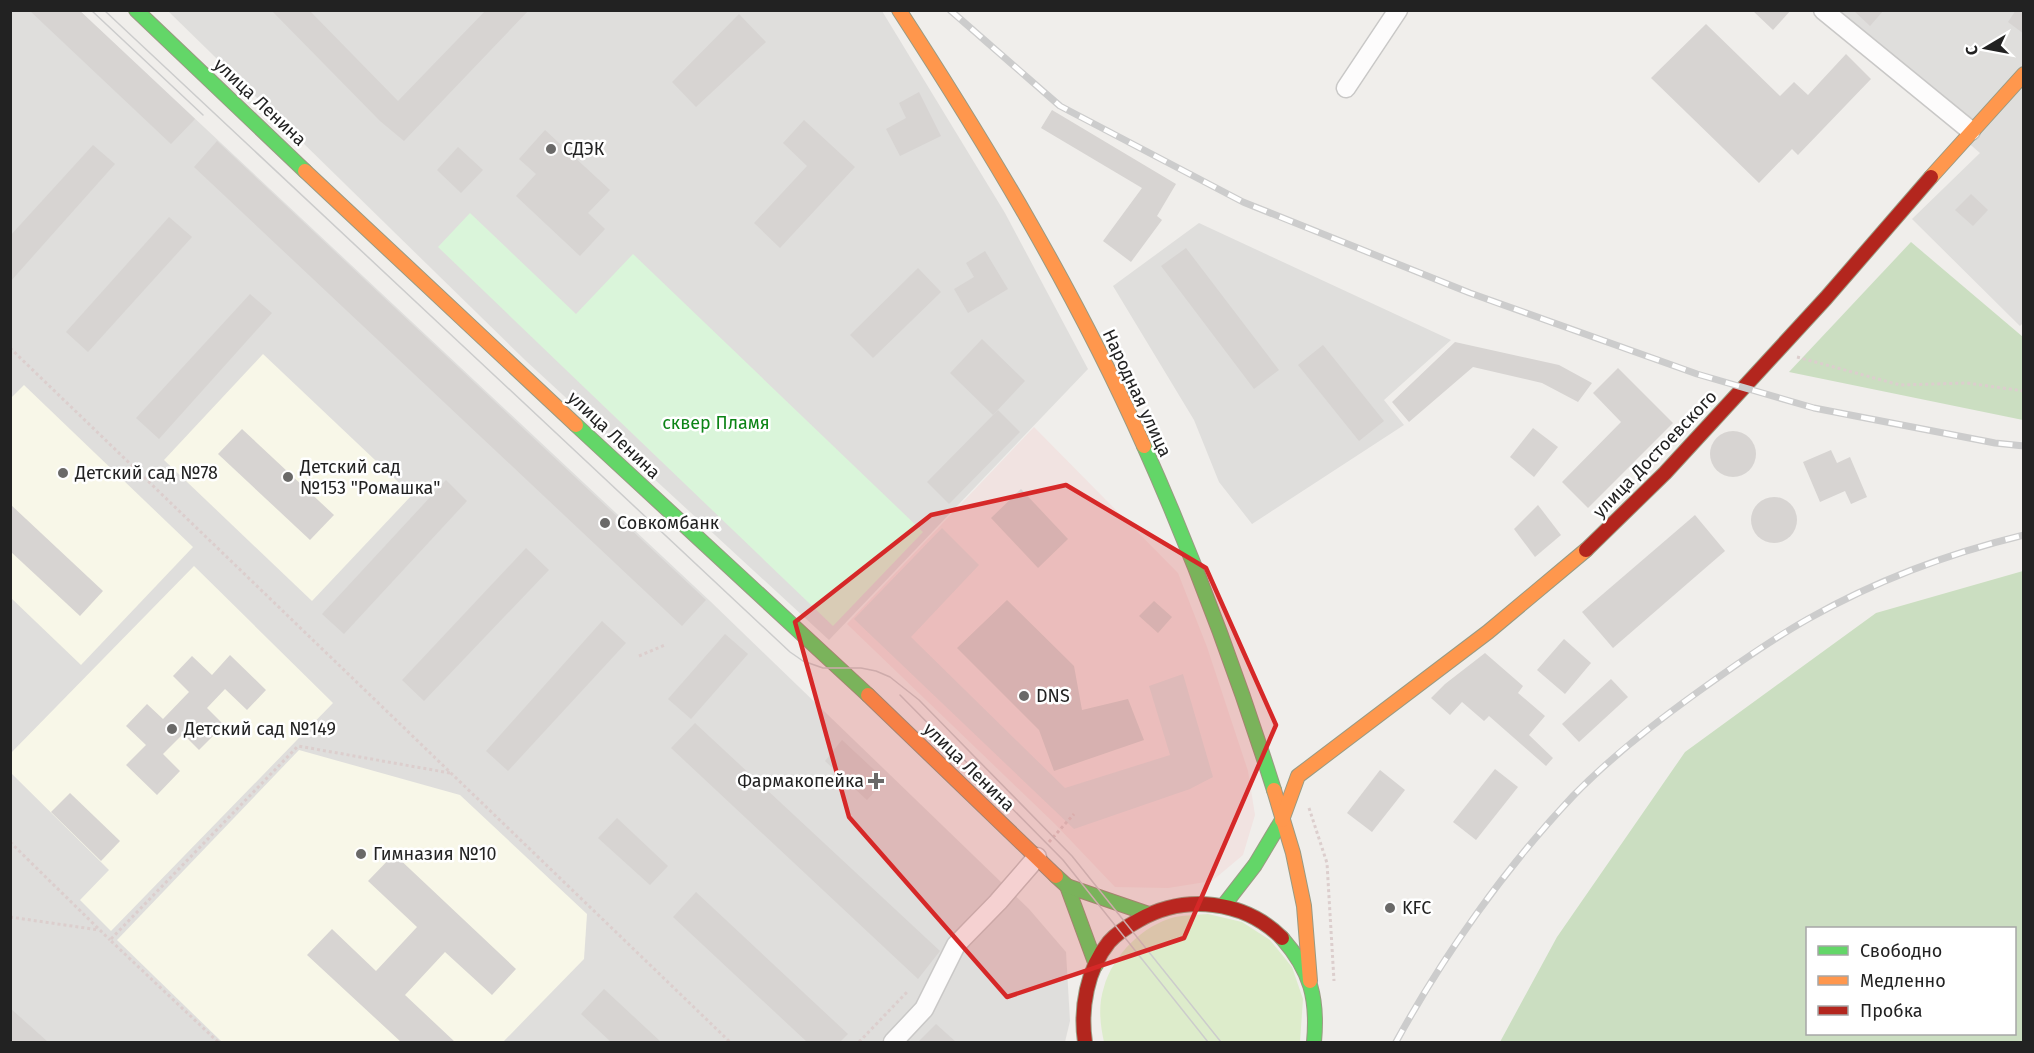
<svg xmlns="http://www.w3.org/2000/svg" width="2034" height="1053" font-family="'Fira Sans',sans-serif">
  <rect width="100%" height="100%" fill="#f0eeeb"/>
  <g fill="#dfdedc">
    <polygon points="10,11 80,11 710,601 1029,909 1066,952 1070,1021 1065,1042 11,1042"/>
    <polygon points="168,11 882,11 1005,213 1088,369 829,640 525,360"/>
    <polygon points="1817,11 2023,11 2024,322 2020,326 1912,219 1980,153"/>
    <polygon points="1199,223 1451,340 1384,400 1404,425 1252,524 1219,482 1194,420 1113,286"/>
  </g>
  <polygon fill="#f1e3e1" points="1034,427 1178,573 1207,647 1248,771 1255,815 1243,855 1212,881 1168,888 1115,887 1055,824 847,624"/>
  <g fill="#f8f7e8">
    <polygon points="263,354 412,495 312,601 164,460"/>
    <polygon points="24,385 193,547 81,665 11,598 10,399"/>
    <polygon points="194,566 333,703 111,931 80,900 109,870 11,773 10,754"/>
    <polygon points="299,750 460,795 587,914 584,959 503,1042 222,1042 117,940"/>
  </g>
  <path fill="#ddeccb" d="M1208,914L1242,922L1270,940L1292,967L1303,999L1300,1042H1104C1100,1024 1098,1005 1104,987C1113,955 1143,925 1175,917C1186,915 1198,915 1208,914Z"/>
  <g fill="#cbdec1" fill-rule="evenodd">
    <polygon points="1911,242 2023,337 2023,420 1789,372"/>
    <path d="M2023,571V1042H1500L1557,937L1685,752L1876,613ZM1808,928H2014V1034H1808Z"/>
  </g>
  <polygon fill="#daf5da" points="470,213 576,314 633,254 923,532 833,626 438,247"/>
  <polygon fill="#e0dfde" points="942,528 979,565 911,637 1065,788 1170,755 1149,686 1183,674 1213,777 1190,789 1074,829 854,619"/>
  <g fill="#d7d4d2">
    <polygon points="29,10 79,10 195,119 171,144"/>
    <polygon points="271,10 309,10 398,101 486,10 529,10 404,141 380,121"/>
    <polygon points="1752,10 1791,10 1773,30"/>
    <polygon points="1853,10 1884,10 1870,26"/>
    <polygon points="2016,10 2024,10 2024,34 2008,22"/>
    <polygon points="739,14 766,42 696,107 672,82"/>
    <polygon points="1706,24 1780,96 1794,82 1808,95 1846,54 1871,79 1798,155 1792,149 1759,183 1651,78"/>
    <polygon points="919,92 941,136 900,156 886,129 906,118 899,103"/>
    <polygon points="1052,110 1176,184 1157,216 1162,220 1131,262 1103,241 1142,188 1041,128"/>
    <polygon points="804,120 855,167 780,248 754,223 807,166 783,143"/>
    <polygon points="545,130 610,190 588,213 605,229 580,256 516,196 536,174 519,159"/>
    <polygon points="217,141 706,600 682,626 194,167"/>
    <polygon points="93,145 115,164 10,282 10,236"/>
    <polygon points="458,147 483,170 461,193 437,170"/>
    <polygon points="1971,194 1988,210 1973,226 1955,210"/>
    <polygon points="169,217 192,237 88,352 66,332"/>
    <polygon points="1186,248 1279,370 1254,389 1161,266"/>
    <polygon points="985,251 1008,289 968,313 954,289 974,277 966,263"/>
    <polygon points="918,268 941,292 873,358 850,335"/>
    <polygon points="250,294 272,313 159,439 136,418"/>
    <polygon points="982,339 1025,381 993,415 950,373"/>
    <polygon points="1455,342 1559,365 1592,383 1578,402 1542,383 1473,367 1409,422 1392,402"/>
    <polygon points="1323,345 1384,421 1359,441 1298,365"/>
    <polygon points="1618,368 1673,423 1588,508 1562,482 1621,422 1593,393"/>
    <polygon points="998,410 1020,432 949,504 927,482"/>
    <polygon points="1533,428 1558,447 1534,477 1510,457"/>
    <polygon points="242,429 334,515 310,540 218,454"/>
    <circle cx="1733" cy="454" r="23"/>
    <polygon points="1831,450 1837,463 1850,457 1867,497 1851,504 1845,491 1820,502 1803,462"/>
    <polygon points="446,480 467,501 344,634 322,614"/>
    <polygon points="1021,489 1068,539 1038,568 991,518"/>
    <circle cx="1774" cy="520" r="23"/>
    <polygon points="10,504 103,591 80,616 10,551"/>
    <polygon points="1538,505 1561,535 1535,557 1514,529"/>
    <polygon points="1695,515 1725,551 1613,648 1582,612"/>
    <polygon points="526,548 549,570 424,701 402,680"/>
    <polygon points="1007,600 1074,666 1082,710 1128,699 1144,740 1054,771 1039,730 957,648"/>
    <polygon points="1154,601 1172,617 1158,633 1139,616"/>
    <polygon points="602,621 626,643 508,771 486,751"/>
    <polygon points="725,634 748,654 691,719 668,699"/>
    <polygon points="1564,639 1591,663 1565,694 1537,670"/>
    <polygon points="1485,653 1523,686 1518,693 1545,716 1529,735 1553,758 1546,766 1489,716 1484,721 1462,702 1450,715 1431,698 1445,684"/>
    <polygon points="230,655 266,690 247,710 225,689 207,708 224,725 199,750 183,734 163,754 180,771 157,795 126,765 146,745 126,726 147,704 163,719 189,692 173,676 192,656 212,675"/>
    <polygon points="1611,679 1628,697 1579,742 1562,724"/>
    <polygon points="695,723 940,951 918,979 671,748"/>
    <polygon points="842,740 885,780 867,800 825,761"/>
    <polygon points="1495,769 1518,787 1476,840 1453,822"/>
    <polygon points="1380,770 1405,790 1372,832 1347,813"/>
    <polygon points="70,793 120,841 101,861 51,812"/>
    <polygon points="617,818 668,866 650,885 598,838"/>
    <polygon points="394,854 516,969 492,995 445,952 405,995 455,1042 401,1042 307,955 332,929 376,971 417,927 368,881"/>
    <polygon points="696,892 848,1034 840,1042 807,1042 673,917"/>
    <polygon points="604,989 661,1042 611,1042 581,1014"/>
    <polygon points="10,1008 48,1042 10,1042"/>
    <polygon points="936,1024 956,1042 918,1042"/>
  </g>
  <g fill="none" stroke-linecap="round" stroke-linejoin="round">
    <defs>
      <g id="street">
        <polyline points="1823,10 1971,131"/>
        <polyline points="1346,88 1398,10"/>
        <polyline points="893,1042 924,1009 956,945 998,902 1037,857"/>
      </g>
      <g id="fast">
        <polyline points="136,10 305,171"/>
        <polyline points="576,425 868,695"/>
        <path d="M1144,446C1194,558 1237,673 1274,790"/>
        <polyline points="1056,876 1067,886 1096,965"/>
        <polyline points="1067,886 1149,914"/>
        <polyline points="1224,905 1255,865 1282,820"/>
        <path d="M1282,938C1311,971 1318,999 1314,1042"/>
      </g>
      <g id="slow">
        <path d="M899,10C990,150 1076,293 1144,446"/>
        <polyline points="305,171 576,425"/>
        <polyline points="1931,177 2024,74"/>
        <polyline points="868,695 1056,876"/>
        <polyline points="1274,790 1293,853 1304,906 1310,981"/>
        <polyline points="1282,820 1298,776 1488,632 1586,550"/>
      </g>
      <g id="jam">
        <polyline points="1586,550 1665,473 1826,298 1931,177"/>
        <path d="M1085,1042C1080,1009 1087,969 1109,942C1117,933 1128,926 1139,920C1185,894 1244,900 1282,938"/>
      </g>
    </defs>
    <use href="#street" stroke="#c9c8c7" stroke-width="21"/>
    <use href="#fast" stroke="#999a82" stroke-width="16"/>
    <use href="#slow" stroke="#999a82" stroke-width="16"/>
    <use href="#jam" stroke="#999a82" stroke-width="16"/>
    <g stroke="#dccecd" stroke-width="3" stroke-dasharray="3 3" stroke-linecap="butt">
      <polyline points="10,348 730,1042"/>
      <polyline points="1797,357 1900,385 1967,383 2024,391"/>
      <polyline points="639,656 665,645"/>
      <polyline points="1309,808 1327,863 1334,981"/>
      <polyline points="10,842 110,940"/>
      <polyline points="1049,842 1074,814"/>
      <polyline points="10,917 99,930"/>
      <polyline points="218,1042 110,940 298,746 450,773"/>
      <polyline points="859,1042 907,992"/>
    </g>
    <use href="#street" stroke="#fdfcfc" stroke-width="18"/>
    <use href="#fast" stroke="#63d668" stroke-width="14"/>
    <use href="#slow" stroke="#ff974d" stroke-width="14"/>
    <use href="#jam" stroke="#b3261e" stroke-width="14"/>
    <g stroke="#ccc" stroke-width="1.5">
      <polyline points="91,10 203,115"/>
      <polyline points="104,10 790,652 803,661 823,668 861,668 876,671 890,677 919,700 1072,856 1221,1042"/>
      <polyline points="900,695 1063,860 1208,1042"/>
    </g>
    <defs>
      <g id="rail">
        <polyline points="950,10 1060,106 1243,202 1470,293 1697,374 1814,408 1995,443 2024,446"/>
        <path d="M1396,1042C1443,956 1505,868 1573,796C1610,758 1652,725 1695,694C1731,668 1769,641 1808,619C1875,581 1950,553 2024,535"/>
      </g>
    </defs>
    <use href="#rail" stroke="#ccc" stroke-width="7"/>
    <use href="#rail" stroke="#fff" stroke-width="4.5" stroke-dasharray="14" stroke-linecap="butt"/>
  </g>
  <path fill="#d62828" fill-opacity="0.2" stroke="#d62828" stroke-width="4.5" stroke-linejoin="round" d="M1066,485L1206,568L1276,725L1184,938L1007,997L849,817L795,622L931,515Z"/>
  <g fill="#6a6968" stroke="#fff" stroke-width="2">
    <circle cx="551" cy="149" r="6"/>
    <circle cx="63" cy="473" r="6"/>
    <circle cx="288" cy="477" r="6"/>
    <circle cx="605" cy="523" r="6"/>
    <circle cx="1024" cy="696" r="6"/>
    <circle cx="172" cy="729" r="6"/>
    <path d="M873 772h6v6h6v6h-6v6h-6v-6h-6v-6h6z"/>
    <circle cx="361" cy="854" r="6"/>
    <circle cx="1390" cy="908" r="6"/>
  </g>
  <g text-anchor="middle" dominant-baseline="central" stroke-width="5" stroke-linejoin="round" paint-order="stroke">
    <g font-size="18" fill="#222" stroke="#fff">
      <text transform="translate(260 102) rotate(43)">улица Ленина</text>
      <text transform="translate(1137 393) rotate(65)">Народная улица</text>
      <text transform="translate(614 435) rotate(43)">улица Ленина</text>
      <text transform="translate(1655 454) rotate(-46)">улица Достоевского</text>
      <text transform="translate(969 767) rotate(44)">улица Ленина</text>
    </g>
    <g font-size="18" fill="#222" stroke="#fff" text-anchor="start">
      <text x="563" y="149">СДЭК</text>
      <text x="300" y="467">Детский сад<tspan x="300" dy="21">№153 "Ромашка"</tspan></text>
      <text x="75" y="473">Детский сад №78</text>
      <text x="617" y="523">Совкомбанк</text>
      <text x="1036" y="696">DNS</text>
      <text x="184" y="729">Детский сад №149</text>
      <text x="864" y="781" text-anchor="end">Фармакопейка</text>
      <text x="373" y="854">Гимназия №10</text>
      <text x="1402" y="908">KFC</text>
    </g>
    <g font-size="18" fill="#0c8416" stroke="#fff">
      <text x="716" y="423">сквер Пламя</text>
    </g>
  </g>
  <rect width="2034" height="1053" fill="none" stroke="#222222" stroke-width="24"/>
  <rect x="1806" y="927" width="210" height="108" fill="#ffffff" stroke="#a7a7a7" stroke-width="1.5"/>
  <rect x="1818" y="946" width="30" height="9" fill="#63d668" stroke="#a7a7a7" stroke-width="1.5"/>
  <text x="1860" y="957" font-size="18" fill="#222222">Свободно</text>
  <rect x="1818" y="976" width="30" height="9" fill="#ff974d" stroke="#a7a7a7" stroke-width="1.5"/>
  <text x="1860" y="987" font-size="18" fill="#222222">Медленно</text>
  <rect x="1818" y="1006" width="30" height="9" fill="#b3261e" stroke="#a7a7a7" stroke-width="1.5"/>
  <text x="1860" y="1017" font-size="18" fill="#222222">Пробка</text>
  <g transform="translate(1986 48) rotate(260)" stroke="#ffffff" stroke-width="4.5" paint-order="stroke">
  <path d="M0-4.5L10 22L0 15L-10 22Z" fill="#222222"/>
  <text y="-9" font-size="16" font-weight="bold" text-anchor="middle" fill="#222222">С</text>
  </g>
</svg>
